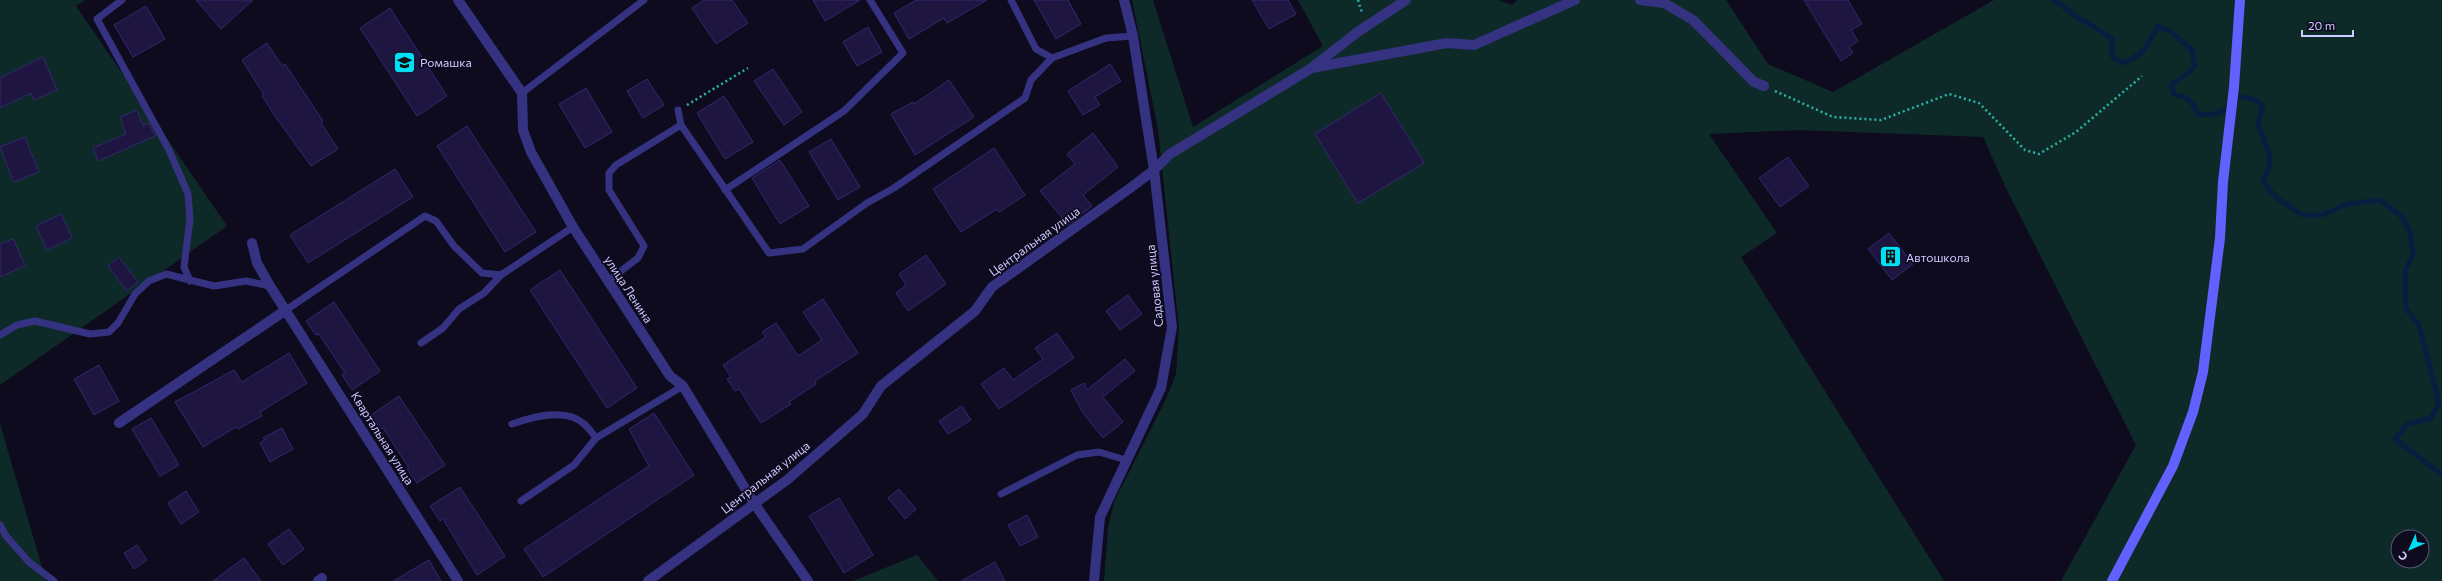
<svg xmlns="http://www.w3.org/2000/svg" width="2442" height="581" font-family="Commissioner,sans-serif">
  <rect width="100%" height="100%" fill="#0e0b1f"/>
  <g fill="#0e2a28" fill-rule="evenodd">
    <polygon points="0,0 85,0 76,6 227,226 0,385"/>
    <path d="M1132,0H1153L1193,127L1323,46L1298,0H1498L1512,5L1517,0H1726L1768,64L1833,92L1994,0H2442V581H2061L2136,445L2006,188L1983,137L1798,130L1709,134L1777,233L1741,257L1944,581H1104L1108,528L1114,502L1167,397L1176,374L1179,328L1158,129ZM2398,537H2422V561H2398Z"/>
    <polygon points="0,424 46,581 0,581"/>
    <polygon points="917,555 938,581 853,581"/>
  </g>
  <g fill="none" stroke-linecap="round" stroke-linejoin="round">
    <path stroke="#081e41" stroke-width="5" d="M2053,0C2064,6 2072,15 2082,20C2093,26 2102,31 2112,39V56L2121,63C2142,58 2148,45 2158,26L2171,32L2192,50L2195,66C2188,76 2178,77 2171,86L2175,95C2187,96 2194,103 2198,115L2216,114L2228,108L2239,97L2253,99L2263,106L2258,123L2271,160L2263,182L2276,197L2302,215H2322L2347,204L2380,200L2403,218L2410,233L2413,254L2405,271L2406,309L2419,325L2439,403L2431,418L2408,424L2395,439L2442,475"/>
  </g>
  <g fill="#1e1641" stroke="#34276f">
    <polygon points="196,0 253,0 221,29"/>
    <polygon points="704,0 732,0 748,23 716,44 692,8"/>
    <polygon points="813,0 860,0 825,21"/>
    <polygon points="916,0 987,0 947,23 944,18 909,39 894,13"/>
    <polygon points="1034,0 1068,0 1081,24 1056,39"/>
    <polygon points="1252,0 1288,0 1296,14 1269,29"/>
    <polygon points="1804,0 1848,0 1862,24 1851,30 1858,41 1849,47 1853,53 1841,61"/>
    <polygon points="146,6 165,39 133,57 114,25"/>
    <polygon points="390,8 447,96 417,116 360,28"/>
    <polygon points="868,27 882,52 857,66 843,42"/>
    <polygon points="267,43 282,66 285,64 323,121 321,123 338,149 311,166 277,119 262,96 264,95 242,60"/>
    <polygon points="43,57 57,90 34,100 31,93 0,108 0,78"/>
    <polygon points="1110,64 1121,81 1095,97 1100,105 1083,115 1068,91"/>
    <polygon points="773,69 802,112 784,125 754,81"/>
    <polygon points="647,79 664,105 643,118 627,91"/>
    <polygon points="949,80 974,117 915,155 891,114 913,102 914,104"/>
    <polygon points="586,88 612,132 585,148 559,104"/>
    <polygon points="1381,93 1424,163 1358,203 1315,134"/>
    <polygon points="724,96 753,142 725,159 697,113"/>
    <polygon points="137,110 143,126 149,123 155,136 98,161 93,148 126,134 120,117"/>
    <polygon points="467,126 536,232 505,252 437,146"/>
    <polygon points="1093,133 1118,167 1083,195 1092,206 1068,225 1040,191 1075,164 1067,154"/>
    <polygon points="25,137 39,172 14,182 0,147"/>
    <polygon points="831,139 860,187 838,200 809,152"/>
    <polygon points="994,148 1025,195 999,212 997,209 961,232 933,189"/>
    <polygon points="1788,157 1809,186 1780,207 1759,178"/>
    <polygon points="780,160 809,206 780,224 752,178"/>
    <polygon points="395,169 413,197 308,263 290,235"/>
    <polygon points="61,214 72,238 47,250 36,226"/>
    <polygon points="1889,233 1913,264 1892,280 1868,249"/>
    <polygon points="13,239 25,265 0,277 0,244"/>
    <polygon points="926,255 946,284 908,311 896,293 906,285 899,274"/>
    <polygon points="119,257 138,282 127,291 108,266"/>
    <polygon points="560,270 637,388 607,408 530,290"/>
    <polygon points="1128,295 1142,314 1120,330 1106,311"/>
    <polygon points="823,299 858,353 815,381 816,384 789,402 791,404 761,423 739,389 735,391 727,379 731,377 723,365 766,337 762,332 776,323 798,356 822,340 803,312"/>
    <polygon points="334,302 380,371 352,390 342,375 345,373 319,334 316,335 306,321"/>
    <polygon points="1057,333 1074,358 999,409 981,384 1004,368 1013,380 1043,359 1035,348"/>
    <polygon points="289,353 307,383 260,412 262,416 238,429 236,427 203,447 175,402 234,370 242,382"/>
    <polygon points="1125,359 1135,371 1103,397 1123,422 1103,438 1083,413 1071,390 1084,383 1087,390"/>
    <polygon points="99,365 119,401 94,415 74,379"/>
    <polygon points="399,396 445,465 417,483 407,469 409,468 383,428 380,429 371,415"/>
    <polygon points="962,406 971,420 948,434 939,421"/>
    <polygon points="654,413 694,475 543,577 524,549 649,466 629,429"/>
    <polygon points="151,418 179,465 160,476 132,429"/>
    <polygon points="282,428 293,449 270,462 260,443 265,440 263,438"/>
    <polygon points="460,487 505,556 477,575 443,519 440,521 430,506"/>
    <polygon points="899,489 916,509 905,519 888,498"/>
    <polygon points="186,491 199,512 181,524 168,503"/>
    <polygon points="839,498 873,555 844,573 809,516"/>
    <polygon points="1027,515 1038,537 1020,546 1008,525"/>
    <polygon points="289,529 304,549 283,565 268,544"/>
    <polygon points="137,545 147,560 134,569 124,553"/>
    <polygon points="244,558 261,581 213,581"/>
    <polygon points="429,560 441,581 393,581"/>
    <polygon points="995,562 1005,581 961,581"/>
  </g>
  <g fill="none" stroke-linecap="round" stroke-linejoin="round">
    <g stroke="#27b6ab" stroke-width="2.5" stroke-dasharray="2 3" stroke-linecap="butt">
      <polyline points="1358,0 1362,13"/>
      <polyline points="1775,91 1833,117 1881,120 1949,94 1979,103 2025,150 2039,154 2076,132 2142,76"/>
      <polyline points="687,105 748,68"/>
    </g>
    <g stroke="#353381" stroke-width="7">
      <polyline points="122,0 97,19 169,150 188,194 190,219 184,267 190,281"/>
      <polyline points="1011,0 1036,49 1052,58"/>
      <polyline points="522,93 644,0"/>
      <polyline points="678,110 681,125 769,253 803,249 867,203 894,188 1025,98 1031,80 1052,58 1106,38 1133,36"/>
      <polyline points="725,190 844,111 903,53 870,0"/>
      <polyline points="608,281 638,258 644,246 609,190 609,173 616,165 681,125"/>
      <polyline points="286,310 425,216 436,221 454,246 482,273 501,275"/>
      <polyline points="0,335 17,325 35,321 90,334 109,332 118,323 135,294 149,281 166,274 214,286 246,281 270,286"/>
      <polyline points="421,343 443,328 459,309 484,293 501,275 573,227"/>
      <path d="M512,424C532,417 566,407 584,424C589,428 592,433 596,438"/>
      <polyline points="1001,494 1077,455 1099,452 1126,460"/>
      <polyline points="521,501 574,465 596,438 683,386"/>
      <polyline points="0,525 6,536 29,562 54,581"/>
    </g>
    <g stroke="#353381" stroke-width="10">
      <polyline points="458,0 522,93 523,130 531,152 573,227 670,376 683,386 754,503 808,581"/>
      <polyline points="1640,0 1664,3 1693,20 1754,82 1764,86"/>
      <polyline points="1312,68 1447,43 1474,45 1575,0"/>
      <polyline points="252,243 257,263 270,286 458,581"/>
      <polyline points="119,423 286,310"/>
      <polyline points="318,581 322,578"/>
      <polyline points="648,581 787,480 863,414 881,386 975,311 992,287 1133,186 1154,170 1170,154 1310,69 1359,31 1406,0"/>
      <polyline points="1094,581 1100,517 1161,388 1172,327 1154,170 1133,36 1124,0"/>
    </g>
    <polyline stroke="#6261ff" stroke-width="10" points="2112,581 2173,466 2193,412 2203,372 2220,238 2223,182 2234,87 2240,0"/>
  </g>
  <defs>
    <symbol id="school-square" viewBox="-11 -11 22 22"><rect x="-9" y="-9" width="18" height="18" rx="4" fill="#00e0f5" stroke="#0e0b1f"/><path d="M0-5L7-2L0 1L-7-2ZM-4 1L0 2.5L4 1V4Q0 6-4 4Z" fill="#111"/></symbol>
    <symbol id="building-square" viewBox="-11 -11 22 22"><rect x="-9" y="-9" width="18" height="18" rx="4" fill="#00e0f5" stroke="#0e0b1f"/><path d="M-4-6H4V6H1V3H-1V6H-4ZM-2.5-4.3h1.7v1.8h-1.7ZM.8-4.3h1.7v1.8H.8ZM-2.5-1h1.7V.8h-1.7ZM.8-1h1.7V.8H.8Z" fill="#111"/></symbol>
  </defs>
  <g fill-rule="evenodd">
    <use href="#school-square" x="392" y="50" width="25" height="25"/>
    <use href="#building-square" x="1878" y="244" width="25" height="25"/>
  </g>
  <g text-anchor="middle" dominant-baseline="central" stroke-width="3.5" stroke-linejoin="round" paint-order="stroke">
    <g font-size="12" fill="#cfcaff" stroke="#0e0b1f" text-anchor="start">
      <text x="420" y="62">Ромашка</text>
      <text x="1906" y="257">Автошкола</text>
    </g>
    <g font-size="12" fill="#cfcaff" stroke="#0e0b1f">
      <text transform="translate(1034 241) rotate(-36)">Центральная улица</text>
      <text transform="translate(1154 286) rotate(-96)">Садовая улица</text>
      <text transform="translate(629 289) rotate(57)">улица Ленина</text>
      <text transform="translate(383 438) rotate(58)">Квартальная улица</text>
      <text transform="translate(765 477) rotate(-38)">Центральная улица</text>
    </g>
  </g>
  <g transform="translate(2410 549) rotate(225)"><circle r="19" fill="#0e0b1f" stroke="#5b5779"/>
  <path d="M0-3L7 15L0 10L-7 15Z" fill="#00e0f5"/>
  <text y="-6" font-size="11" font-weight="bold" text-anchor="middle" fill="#cfcaff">С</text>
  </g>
  <path d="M2302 30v6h51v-6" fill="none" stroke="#cfcaff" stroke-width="2"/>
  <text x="2308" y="30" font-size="12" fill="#cfcaff" stroke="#0e0b1f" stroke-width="3" paint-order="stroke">20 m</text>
</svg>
